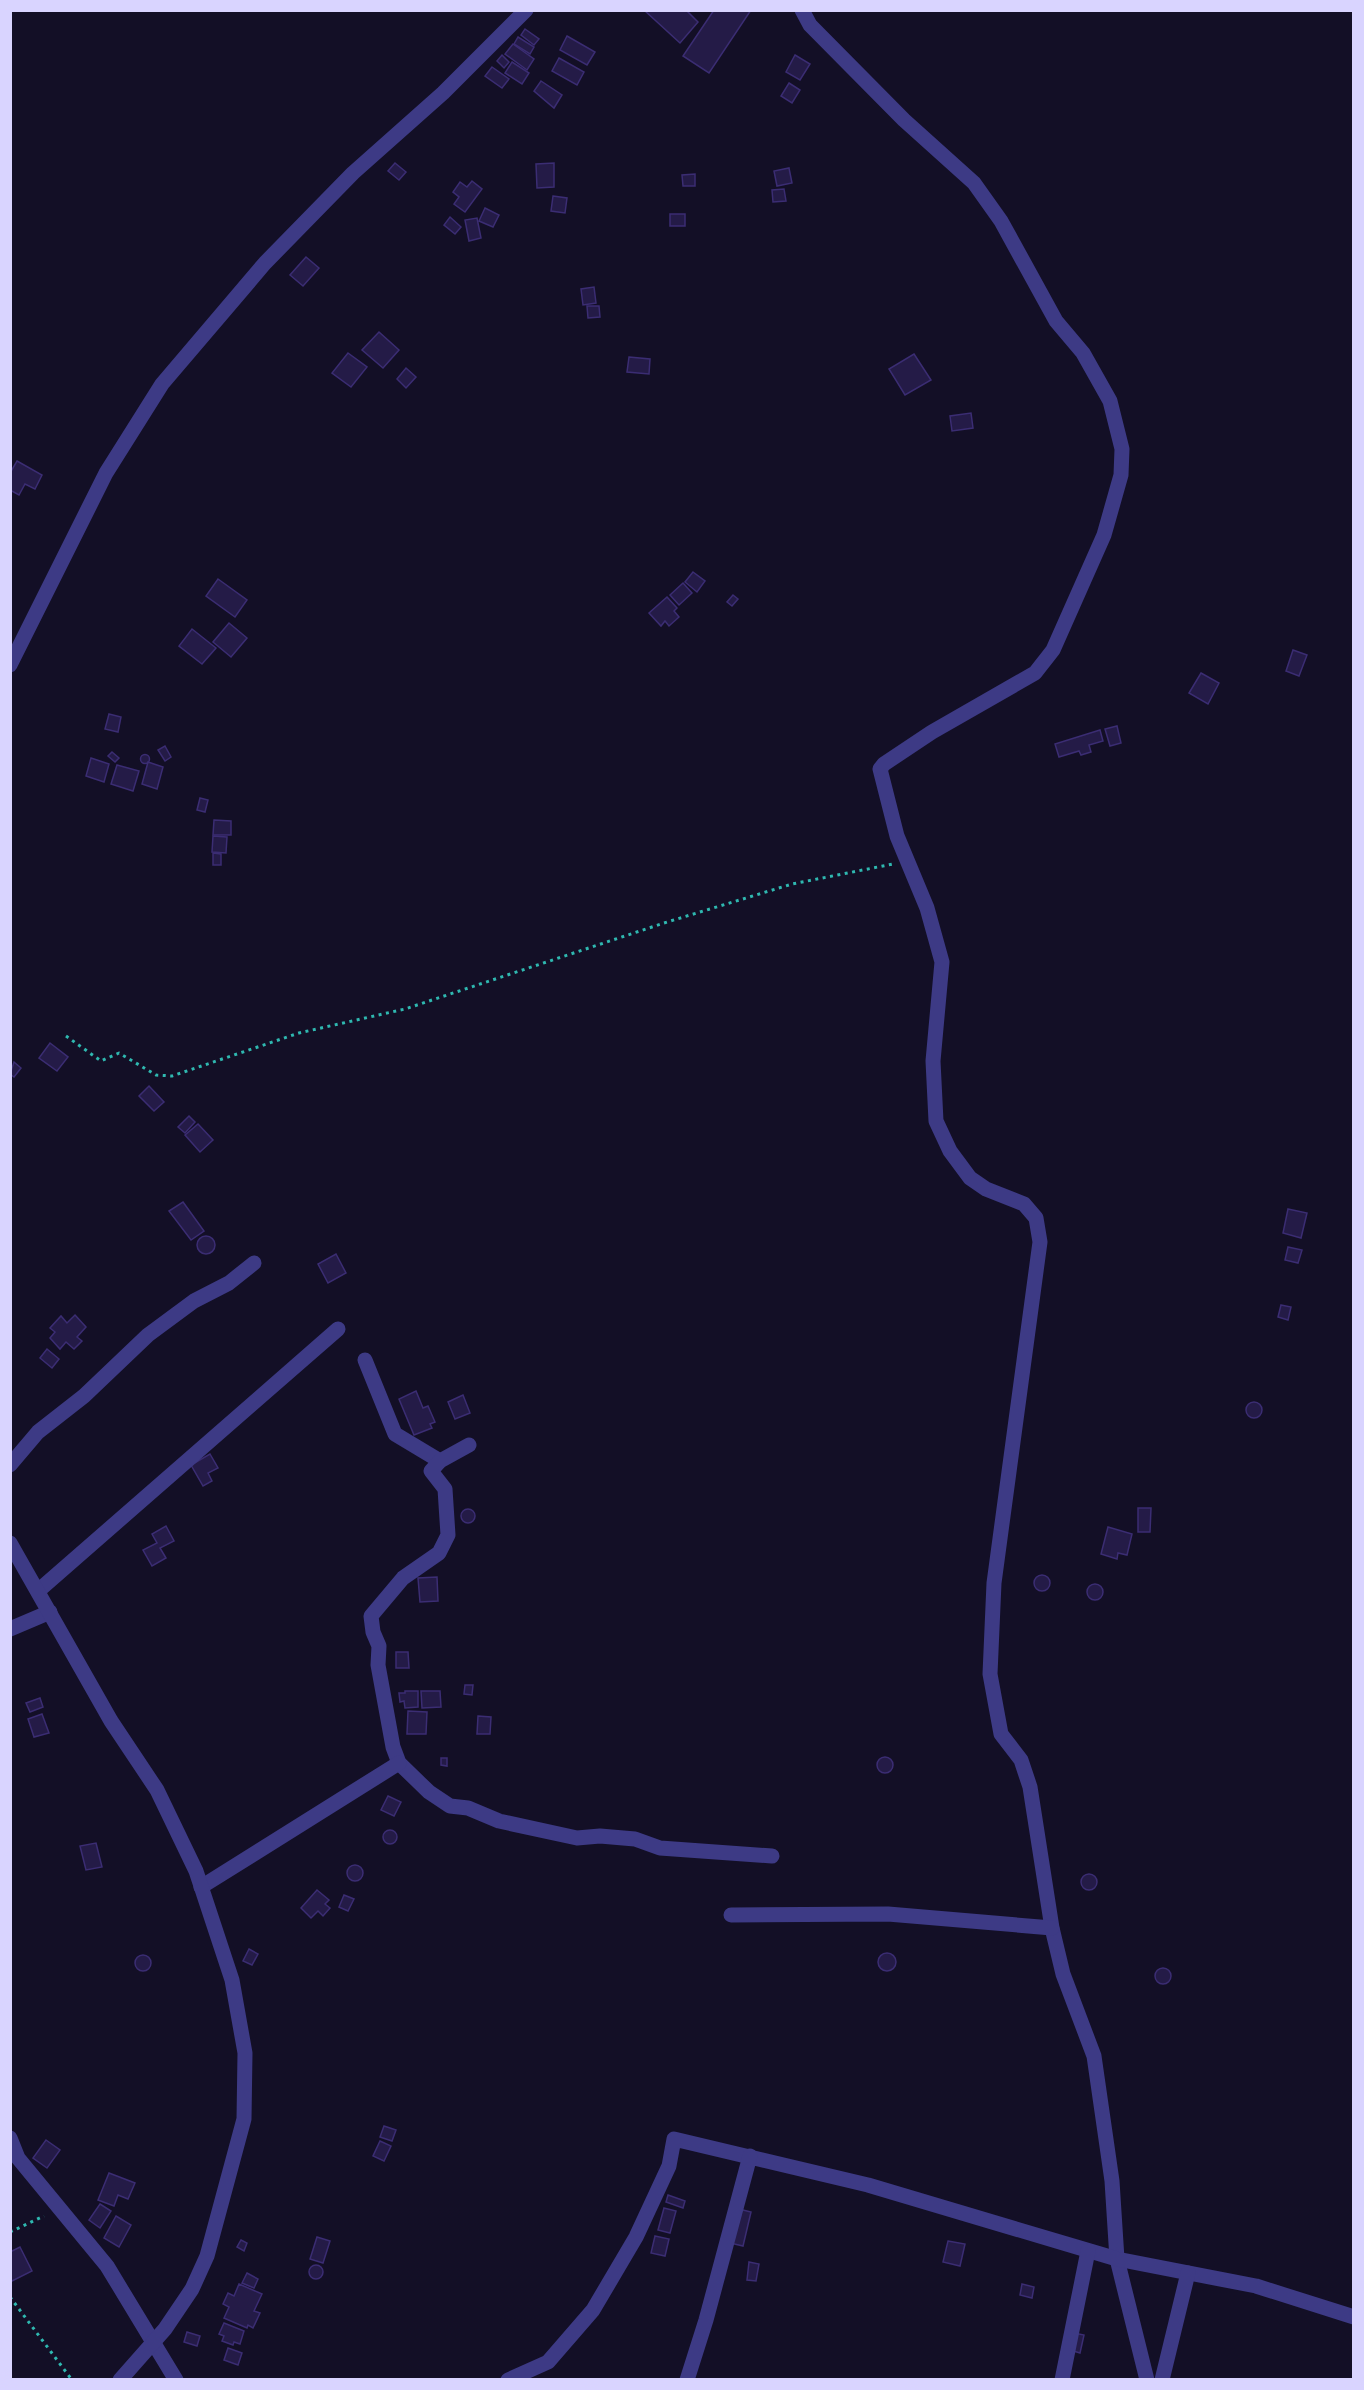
<svg xmlns="http://www.w3.org/2000/svg" width="1364" height="2390" font-family="'PT Sans Narrow',sans-serif">
  <rect width="100%" height="100%" fill="#130f26"/>
  <g fill="#241b47" stroke="#3b2d73" stroke-width="1.5">
    <polygon points="644,10 686,10 698,22 680,43"/>
    <polygon points="714,10 751,10 709,73 683,56"/>
    <polygon points="525,29 539,39 534,45 521,35"/>
    <polygon points="567,36 595,52 587,65 560,50"/>
    <polygon points="518,37 534,47 530,54 514,44"/>
    <polygon points="513,44 534,59 527,70 505,54"/>
    <polygon points="502,55 509,62 504,68 497,61"/>
    <polygon points="795,55 810,64 800,80 786,72"/>
    <polygon points="559,58 584,72 577,85 552,71"/>
    <polygon points="512,62 529,73 522,84 505,73"/>
    <polygon points="492,67 509,79 502,88 485,76"/>
    <polygon points="541,81 562,95 554,108 534,91"/>
    <polygon points="789,83 800,90 792,103 781,96"/>
    <polygon points="395,163 406,172 399,180 388,171"/>
    <polygon points="554,163 554,187 537,188 536,164"/>
    <polygon points="789,168 792,183 777,186 774,171"/>
    <polygon points="695,174 695,186 683,186 682,175"/>
    <polygon points="472,181 482,189 465,212 454,204 459,197 453,192 460,182 467,187"/>
    <polygon points="784,189 786,201 773,202 772,190"/>
    <polygon points="553,196 567,198 565,213 551,211"/>
    <polygon points="485,208 499,215 493,227 479,221"/>
    <rect x="670" y="214" width="15" height="12"/>
    <polygon points="450,217 461,227 455,234 444,225"/>
    <polygon points="477,218 481,238 469,241 465,220"/>
    <polygon points="306,257 319,268 303,286 290,275"/>
    <polygon points="594,287 596,303 583,305 581,289"/>
    <polygon points="587,306 599,306 600,317 588,318"/>
    <polygon points="379,332 399,350 383,368 362,350"/>
    <polygon points="348,353 367,367 351,387 332,373"/>
    <polygon points="914,354 931,380 905,395 889,369"/>
    <polygon points="629,357 650,359 649,374 627,372"/>
    <polygon points="406,368 416,377 406,388 397,379"/>
    <polygon points="971,413 973,428 952,431 950,416"/>
    <polygon points="17,461 42,475 35,489 25,484 19,495 10,490 10,473"/>
    <polygon points="693,572 705,581 697,592 685,582"/>
    <polygon points="218,579 247,600 235,617 206,596"/>
    <polygon points="683,583 692,593 679,605 670,595"/>
    <polygon points="733,595 738,599 732,606 727,602"/>
    <polygon points="667,597 677,608 674,611 679,617 669,626 665,621 661,626 649,613"/>
    <polygon points="229,623 247,638 231,657 213,642"/>
    <polygon points="192,629 216,648 202,664 179,646"/>
    <polygon points="1293,650 1307,655 1299,676 1286,671"/>
    <polygon points="1201,673 1219,683 1208,704 1189,693"/>
    <polygon points="109,714 121,717 118,732 105,729"/>
    <polygon points="1117,726 1121,743 1110,746 1105,729"/>
    <polygon points="1100,730 1103,741 1089,745 1091,752 1081,755 1079,751 1059,757 1055,744"/>
    <polygon points="165,746 171,757 165,761 158,750"/>
    <polygon points="112,752 119,758 115,762 108,756"/>
    <circle cx="145" cy="759" r="4.5"/>
    <polygon points="91,758 109,764 104,782 86,776"/>
    <polygon points="148,762 163,767 157,789 142,784"/>
    <polygon points="117,765 139,771 133,791 111,784"/>
    <polygon points="200,798 208,800 205,812 197,810"/>
    <polygon points="214,820 231,821 231,835 213,835"/>
    <polygon points="213,836 227,837 226,853 212,852"/>
    <polygon points="213,853 221,854 221,865 213,865"/>
    <polygon points="50,1043 68,1057 57,1071 39,1058"/>
    <polygon points="14,1062 21,1068 14,1077 10,1074"/>
    <polygon points="149,1086 164,1102 154,1111 139,1096"/>
    <polygon points="189,1116 195,1122 185,1133 178,1127"/>
    <polygon points="198,1124 213,1140 200,1152 185,1135"/>
    <polygon points="183,1202 204,1231 191,1240 169,1211"/>
    <polygon points="1288,1209 1307,1213 1301,1238 1283,1233"/>
    <circle cx="206" cy="1245" r="9"/>
    <polygon points="1288,1247 1302,1250 1298,1263 1285,1260"/>
    <polygon points="336,1254 346,1273 328,1283 318,1264"/>
    <polygon points="1281,1305 1291,1307 1288,1320 1278,1317"/>
    <polygon points="75,1315 86,1327 77,1337 82,1341 74,1349 66,1342 60,1349 50,1338 55,1332 50,1328 61,1316 67,1323"/>
    <polygon points="47,1349 59,1359 52,1368 40,1358"/>
    <polygon points="416,1391 423,1408 428,1406 435,1422 430,1424 432,1428 414,1435 399,1399"/>
    <polygon points="463,1395 470,1413 455,1419 448,1402"/>
    <circle cx="1254" cy="1410" r="8"/>
    <polygon points="210,1454 218,1468 208,1473 212,1481 203,1486 191,1465"/>
    <polygon points="1138,1508 1151,1508 1150,1532 1138,1532"/>
    <circle cx="468" cy="1516" r="7"/>
    <polygon points="166,1526 174,1541 160,1548 166,1558 152,1566 143,1550 157,1543 152,1534"/>
    <polygon points="1108,1527 1132,1534 1127,1555 1118,1553 1117,1559 1101,1554"/>
    <circle cx="1042" cy="1583" r="8"/>
    <polygon points="437,1577 438,1601 420,1602 418,1578"/>
    <circle cx="1095" cy="1592" r="8"/>
    <polygon points="396,1652 408,1652 409,1668 396,1668"/>
    <polygon points="465,1685 473,1685 472,1695 464,1694"/>
    <polygon points="405,1691 418,1691 418,1707 405,1708 404,1701 400,1702 399,1693 405,1693"/>
    <polygon points="421,1691 440,1691 441,1707 422,1708"/>
    <polygon points="40,1698 43,1707 30,1712 26,1703"/>
    <polygon points="408,1711 427,1712 426,1734 407,1734"/>
    <polygon points="42,1714 49,1733 34,1737 28,1719"/>
    <polygon points="478,1716 491,1717 490,1734 477,1734"/>
    <circle cx="885" cy="1765" r="8"/>
    <polygon points="441,1758 447,1758 447,1766 441,1765"/>
    <polygon points="388,1796 401,1802 394,1816 381,1810"/>
    <circle cx="390" cy="1837" r="7"/>
    <polygon points="96,1843 102,1867 86,1870 80,1846"/>
    <circle cx="355" cy="1873" r="8"/>
    <circle cx="1089" cy="1882" r="8"/>
    <polygon points="317,1890 329,1900 325,1904 330,1908 323,1916 318,1911 311,1918 301,1908"/>
    <polygon points="344,1895 354,1899 348,1911 339,1907"/>
    <polygon points="249,1949 258,1954 252,1965 243,1961"/>
    <circle cx="887" cy="1962" r="9"/>
    <circle cx="143" cy="1963" r="8"/>
    <circle cx="1163" cy="1976" r="8"/>
    <polygon points="384,2126 396,2130 392,2141 380,2137"/>
    <polygon points="46,2140 60,2150 47,2168 33,2158"/>
    <polygon points="380,2141 391,2146 384,2161 373,2156"/>
    <polygon points="109,2173 135,2183 128,2199 118,2195 114,2206 98,2200"/>
    <polygon points="668,2195 685,2201 683,2208 666,2202"/>
    <polygon points="100,2204 111,2211 100,2228 89,2220"/>
    <polygon points="664,2208 676,2211 670,2233 658,2230"/>
    <polygon points="739,2209 751,2212 743,2246 730,2243"/>
    <polygon points="116,2216 131,2225 119,2247 104,2238"/>
    <polygon points="655,2236 669,2239 665,2256 651,2253"/>
    <polygon points="317,2237 330,2241 323,2263 310,2259"/>
    <polygon points="241,2240 247,2243 244,2251 237,2247"/>
    <polygon points="948,2241 965,2244 960,2266 943,2262"/>
    <polygon points="20,2247 32,2271 10,2282 10,2252"/>
    <polygon points="749,2262 759,2264 756,2281 747,2280"/>
    <circle cx="316" cy="2272" r="7"/>
    <polygon points="247,2273 258,2279 254,2288 242,2283"/>
    <polygon points="239,2284 262,2294 254,2311 260,2313 253,2328 248,2325 247,2328 224,2318 229,2307 223,2304 228,2293 234,2296"/>
    <polygon points="1022,2284 1034,2287 1032,2298 1020,2295"/>
    <polygon points="224,2323 244,2331 240,2344 234,2342 233,2345 222,2341 224,2336 219,2334"/>
    <polygon points="187,2332 200,2336 197,2346 184,2342"/>
    <polygon points="1074,2333 1084,2335 1080,2353 1070,2350"/>
    <polygon points="228,2348 242,2353 238,2365 224,2360"/>
  </g>
  <g fill="none" stroke-linecap="round" stroke-linejoin="round">
    <g stroke="#2fb8b0" stroke-width="3" stroke-dasharray="3 4.5" stroke-linecap="butt">
      <polyline points="66,1036 101,1061 119,1053 156,1075 172,1076 299,1033 405,1009 664,923 792,884 893,864"/>
      <polyline points="10,2232 44,2216"/>
      <polyline points="10,2297 72,2380"/>
    </g>
    <g stroke="#3d3a85" stroke-width="15">
      <polyline points="802,10 810,25 904,120 974,183 1001,221 1056,321 1083,353 1110,401 1122,449 1121,475 1104,535 1053,650 1035,673 932,732 884,764 880,769 897,836 927,908 942,962 933,1061 936,1121 950,1151 970,1178 986,1189 1024,1204 1036,1218 1040,1242 994,1583 990,1674 1001,1734 1021,1760 1030,1787 1052,1928 1063,1974 1094,2056 1112,2181 1117,2259 1147,2380"/>
      <polyline points="365,1360 395,1434 440,1461"/>
      <polyline points="469,1445 440,1461 431,1471 445,1489 448,1535 439,1553 403,1578 371,1616 373,1632 379,1646 378,1665 393,1747 399,1763 429,1792 450,1806 468,1808 499,1821 577,1838 600,1836 635,1839 660,1848 772,1856"/>
      <polyline points="10,1465 38,1432 84,1396 148,1335 194,1301 229,1283 254,1263"/>
      <polyline points="38,1591 338,1329"/>
      <polyline points="10,1629 50,1612"/>
      <polyline points="201,1887 399,1763"/>
      <polyline points="731,1915 888,1914 1052,1928"/>
      <polyline points="10,2138 18,2158 107,2266 176,2380"/>
      <polyline points="508,2380 548,2362 593,2310 636,2237 669,2166 674,2139 868,2185 1117,2259 1256,2286 1354,2317"/>
      <polyline points="687,2380 706,2320 750,2156"/>
      <polyline points="1062,2380 1088,2251"/>
      <polyline points="1162,2380 1188,2273"/>
    </g>
    <g stroke="#3d3a85" stroke-width="15">
      <polyline points="10,665 106,473 162,384 265,263 353,173 443,93 526,10"/>
      <polyline points="10,1543 111,1721 157,1790 196,1871 232,1980 245,2053 244,2119 207,2256 192,2289 165,2329 120,2380"/>
    </g>
  </g>
  <rect width="1364" height="2390" fill="none" stroke="#d9d4ff" stroke-width="24"/>
</svg>
